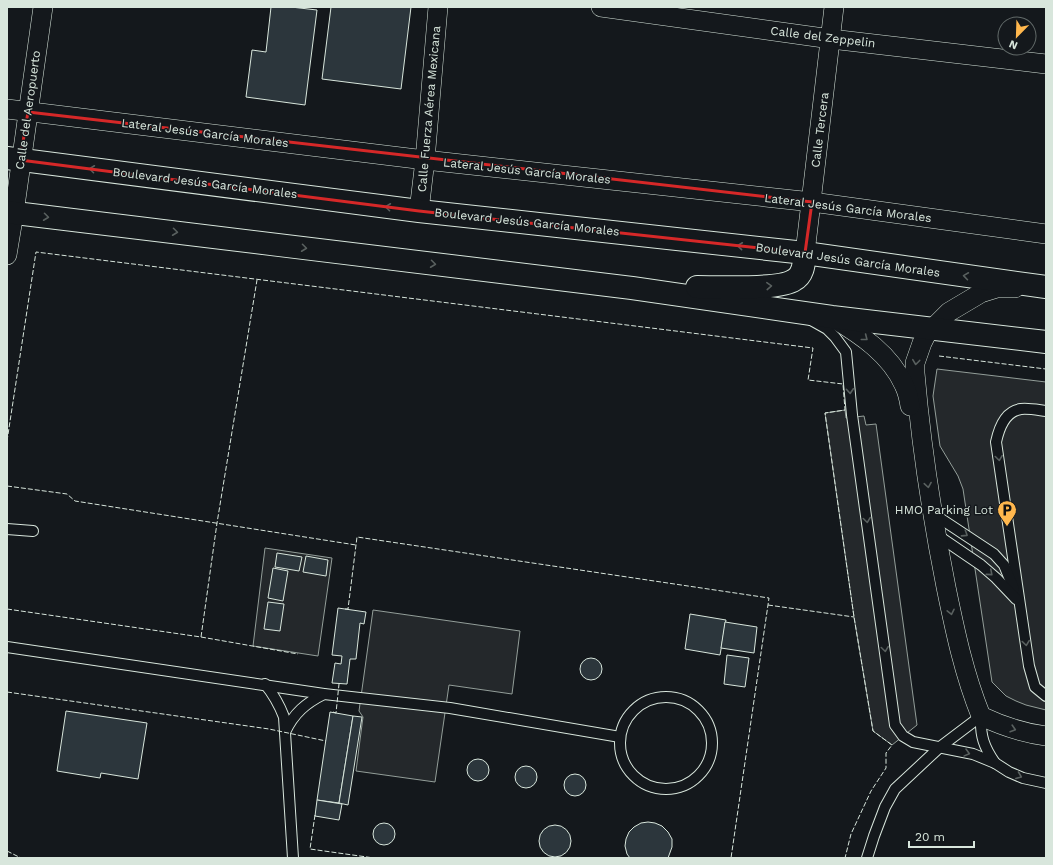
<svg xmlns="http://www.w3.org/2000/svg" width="1053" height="865" font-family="'Work Sans',sans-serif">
  <rect width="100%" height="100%" fill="#14181c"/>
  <g fill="#24282b" stroke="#939e99">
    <polygon points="937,369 1046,382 1046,710 1026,705 1016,701 1006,696 992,682 963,489 958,476 940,446 933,396"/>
    <polygon points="845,410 846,418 864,416 866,425 876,424 917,725 892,745 873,731 854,617 825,413"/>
    <polygon points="265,548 332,558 318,656 253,646"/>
    <polygon points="373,610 520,631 512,694 449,685 435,782 356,771 363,717 359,711"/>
  </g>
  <g fill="#2c363c" stroke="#d8e6dc">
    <polygon points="271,7 291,7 317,10 305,105 246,97 252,50 266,52"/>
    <polygon points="331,7 411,7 401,89 322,79"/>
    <polygon points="277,553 302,557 299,571 275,567"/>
    <polygon points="306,556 328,560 326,576 303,572"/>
    <polygon points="273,568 288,571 283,601 268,598"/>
    <polygon points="268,602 284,604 280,631 264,629"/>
    <polygon points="338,608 366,612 364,624 360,623 356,659 350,659 347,684 332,683 335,663 341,664 342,656 332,655"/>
    <polygon points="690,614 726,620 720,655 685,649"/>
    <polygon points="725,622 757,627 754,653 721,648"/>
    <polygon points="727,655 749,658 745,687 724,684"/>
    <circle cx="591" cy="669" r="11"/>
    <polygon points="66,711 147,723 138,779 101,773 100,778 57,771"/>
    <polygon points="330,712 353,716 339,803 317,800"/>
    <polygon points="353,716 362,717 348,805 339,803"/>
    <circle cx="478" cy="770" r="11"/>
    <circle cx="526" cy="777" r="11"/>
    <circle cx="575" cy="785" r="11"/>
    <polygon points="317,800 342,804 339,820 315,816"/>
    <polygon points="648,822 655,823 662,826 668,832 672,839 672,847 668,858 630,858 627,854 625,846 626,839 629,832 634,827 641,823"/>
    <circle cx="384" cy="834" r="11"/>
    <circle cx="555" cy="841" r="16"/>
  </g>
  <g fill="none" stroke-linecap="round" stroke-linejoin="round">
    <defs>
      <g id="service">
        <polyline points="811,320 827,329 835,337 846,352 852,415 895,725 903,736 913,742 973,754 995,763 1009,772 1023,778 1046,783"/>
        <path d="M1046,411C1038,410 1028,408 1021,409C1005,411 999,428 996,442L1029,666L1035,687L1046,696"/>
        <polyline points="932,513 994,554 1004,565 1014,589"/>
        <polyline points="7,529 33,531"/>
        <polyline points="937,535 981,565 996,578 1016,599"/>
        <polyline points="7,647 324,694 450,708 620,737"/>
        <path d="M265,684C274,695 279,704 284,717L293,858"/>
        <circle cx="666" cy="743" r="46"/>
        <path d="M981,716C980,736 984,747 995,763"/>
        <path d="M285,732C294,713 306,703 324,694"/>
        <polyline points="867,858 874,836 885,807 895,789 940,747 981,716"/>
      </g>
      <g id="minor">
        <polyline points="601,7 831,39 1046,64"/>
        <polyline points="7,109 425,160 812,202 1046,234"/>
        <polyline points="419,211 425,160 438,7"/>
        <polyline points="805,253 834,7"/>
        <polyline points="7,255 14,213 43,7"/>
        <path d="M1015,288H997L981,293L949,312L926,335L922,343L915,363V373C921,445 932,516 946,587C955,631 964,674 981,716C1002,726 1023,733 1046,736"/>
        <path d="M833,318C861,335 890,354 904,385C907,391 909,399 910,406"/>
      </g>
      <g id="primary">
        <polyline points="7,158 419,211 805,253 1046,287"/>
        <polyline points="7,212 632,288 832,317 1046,342"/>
        <path d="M697,287C717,287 780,290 794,280C804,275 804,262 805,253"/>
      </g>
    </defs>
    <use href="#service" stroke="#d8e6dc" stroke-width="12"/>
    <use href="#minor" stroke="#d8e6dc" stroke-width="20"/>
    <use href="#primary" stroke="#d8e6dc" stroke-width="24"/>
    <use href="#service" stroke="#14181c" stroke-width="10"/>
    <use href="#minor" stroke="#14181c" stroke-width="19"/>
    <use href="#primary" stroke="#14181c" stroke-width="22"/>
    <g stroke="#d8e6dc" stroke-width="1" stroke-dasharray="5 2" stroke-linecap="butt">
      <polyline points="939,356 1046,369"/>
      <polyline points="7,441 36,252 813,348 808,380 843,384 845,410 825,413 854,617 873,731 892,745 886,753 886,768 871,791 851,834 845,858"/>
      <polyline points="7,486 67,494 75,501 356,545"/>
      <polyline points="768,605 854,617"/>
      <polyline points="7,609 201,637 298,654"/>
      <polyline points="345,609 348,609 357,537 769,598 731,858"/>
      <polyline points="201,637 217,523 257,280"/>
      <polyline points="7,692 269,729 326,741"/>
      <polyline points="333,712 336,713 339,684 338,683"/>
      <polyline points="315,815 310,849 374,858"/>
      <polyline points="7,851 21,858"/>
    </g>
  </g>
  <defs><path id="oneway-chevron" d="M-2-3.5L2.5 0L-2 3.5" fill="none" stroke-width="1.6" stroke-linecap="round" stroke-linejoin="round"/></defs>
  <g stroke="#59605f">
    <use href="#oneway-chevron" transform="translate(92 169) rotate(-173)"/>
    <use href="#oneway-chevron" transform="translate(388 207) rotate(-173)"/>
    <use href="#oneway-chevron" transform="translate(46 217) rotate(7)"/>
    <use href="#oneway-chevron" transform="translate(175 232) rotate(7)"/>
    <use href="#oneway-chevron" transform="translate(740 246) rotate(-174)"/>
    <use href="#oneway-chevron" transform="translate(304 248) rotate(7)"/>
    <use href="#oneway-chevron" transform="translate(433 264) rotate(7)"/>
    <use href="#oneway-chevron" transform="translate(966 276) rotate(-172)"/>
    <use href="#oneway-chevron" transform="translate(769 286) rotate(-3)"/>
    <use href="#oneway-chevron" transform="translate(865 338) rotate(38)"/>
    <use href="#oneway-chevron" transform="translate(916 362) rotate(97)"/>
    <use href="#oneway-chevron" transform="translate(850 391) rotate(86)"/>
    <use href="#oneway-chevron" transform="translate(999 458) rotate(82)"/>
    <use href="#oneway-chevron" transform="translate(928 485) rotate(81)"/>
    <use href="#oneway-chevron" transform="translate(867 520) rotate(82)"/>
    <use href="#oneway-chevron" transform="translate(965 534) rotate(33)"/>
    <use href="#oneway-chevron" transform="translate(990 573) rotate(41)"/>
    <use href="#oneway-chevron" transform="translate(951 612) rotate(78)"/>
    <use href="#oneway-chevron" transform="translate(1026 643) rotate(82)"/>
    <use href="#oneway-chevron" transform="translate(885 649) rotate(82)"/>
    <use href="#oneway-chevron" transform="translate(1013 729) rotate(17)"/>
    <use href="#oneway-chevron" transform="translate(967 753) rotate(15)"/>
    <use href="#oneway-chevron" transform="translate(1019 776) rotate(22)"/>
  </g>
  <path fill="none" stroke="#d62828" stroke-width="3" stroke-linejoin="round" d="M28,112L812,202L805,253L419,211L20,160Z"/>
  <defs>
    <symbol id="parking-pin" viewBox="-11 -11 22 30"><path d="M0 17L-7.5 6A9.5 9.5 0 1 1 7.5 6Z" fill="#ffb74d" stroke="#14181c"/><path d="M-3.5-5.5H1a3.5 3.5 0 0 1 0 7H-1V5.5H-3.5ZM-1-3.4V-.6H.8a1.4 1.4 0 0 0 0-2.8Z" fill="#111"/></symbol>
  </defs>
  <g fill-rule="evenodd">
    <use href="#parking-pin" x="996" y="499" width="22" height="30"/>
  </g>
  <g text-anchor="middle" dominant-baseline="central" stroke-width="3" stroke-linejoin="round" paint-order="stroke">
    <g font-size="12" fill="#d8e6dc" stroke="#14181c">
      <text transform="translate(823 37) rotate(7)">Calle del Zeppelin</text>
      <text transform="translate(429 109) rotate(-85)">Calle Fuerza Aérea Mexicana</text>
      <text transform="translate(28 110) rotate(-82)">Calle del Aeropuerto</text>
      <text transform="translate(820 130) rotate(-83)">Calle Tercera</text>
      <text transform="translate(205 133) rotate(7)">Lateral Jesús García Morales</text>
      <text transform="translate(527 171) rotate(6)">Lateral Jesús García Morales</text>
      <text transform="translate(205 183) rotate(7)">Boulevard Jesús García Morales</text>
      <text transform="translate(848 208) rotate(7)">Lateral Jesús García Morales</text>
      <text transform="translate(527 222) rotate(6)">Boulevard Jesús García Morales</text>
      <text transform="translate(848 260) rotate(8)">Boulevard Jesús García Morales</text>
    </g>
    <g font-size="12" fill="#d8e6dc" stroke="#14181c" text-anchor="end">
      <text x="993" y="510">HMO Parking Lot</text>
    </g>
  </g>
  <rect width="1053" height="865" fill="none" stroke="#d8e6dc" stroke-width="16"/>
  <g transform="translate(1017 36) rotate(203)"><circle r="19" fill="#14181c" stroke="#626a69"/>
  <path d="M0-3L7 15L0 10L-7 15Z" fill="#ffb74d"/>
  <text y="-6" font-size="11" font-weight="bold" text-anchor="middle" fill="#d8e6dc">N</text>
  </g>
  <path d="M909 841v6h65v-6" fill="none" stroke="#d8e6dc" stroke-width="2"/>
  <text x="915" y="841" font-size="12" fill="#d8e6dc" stroke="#14181c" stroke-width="3" paint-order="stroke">20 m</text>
</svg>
